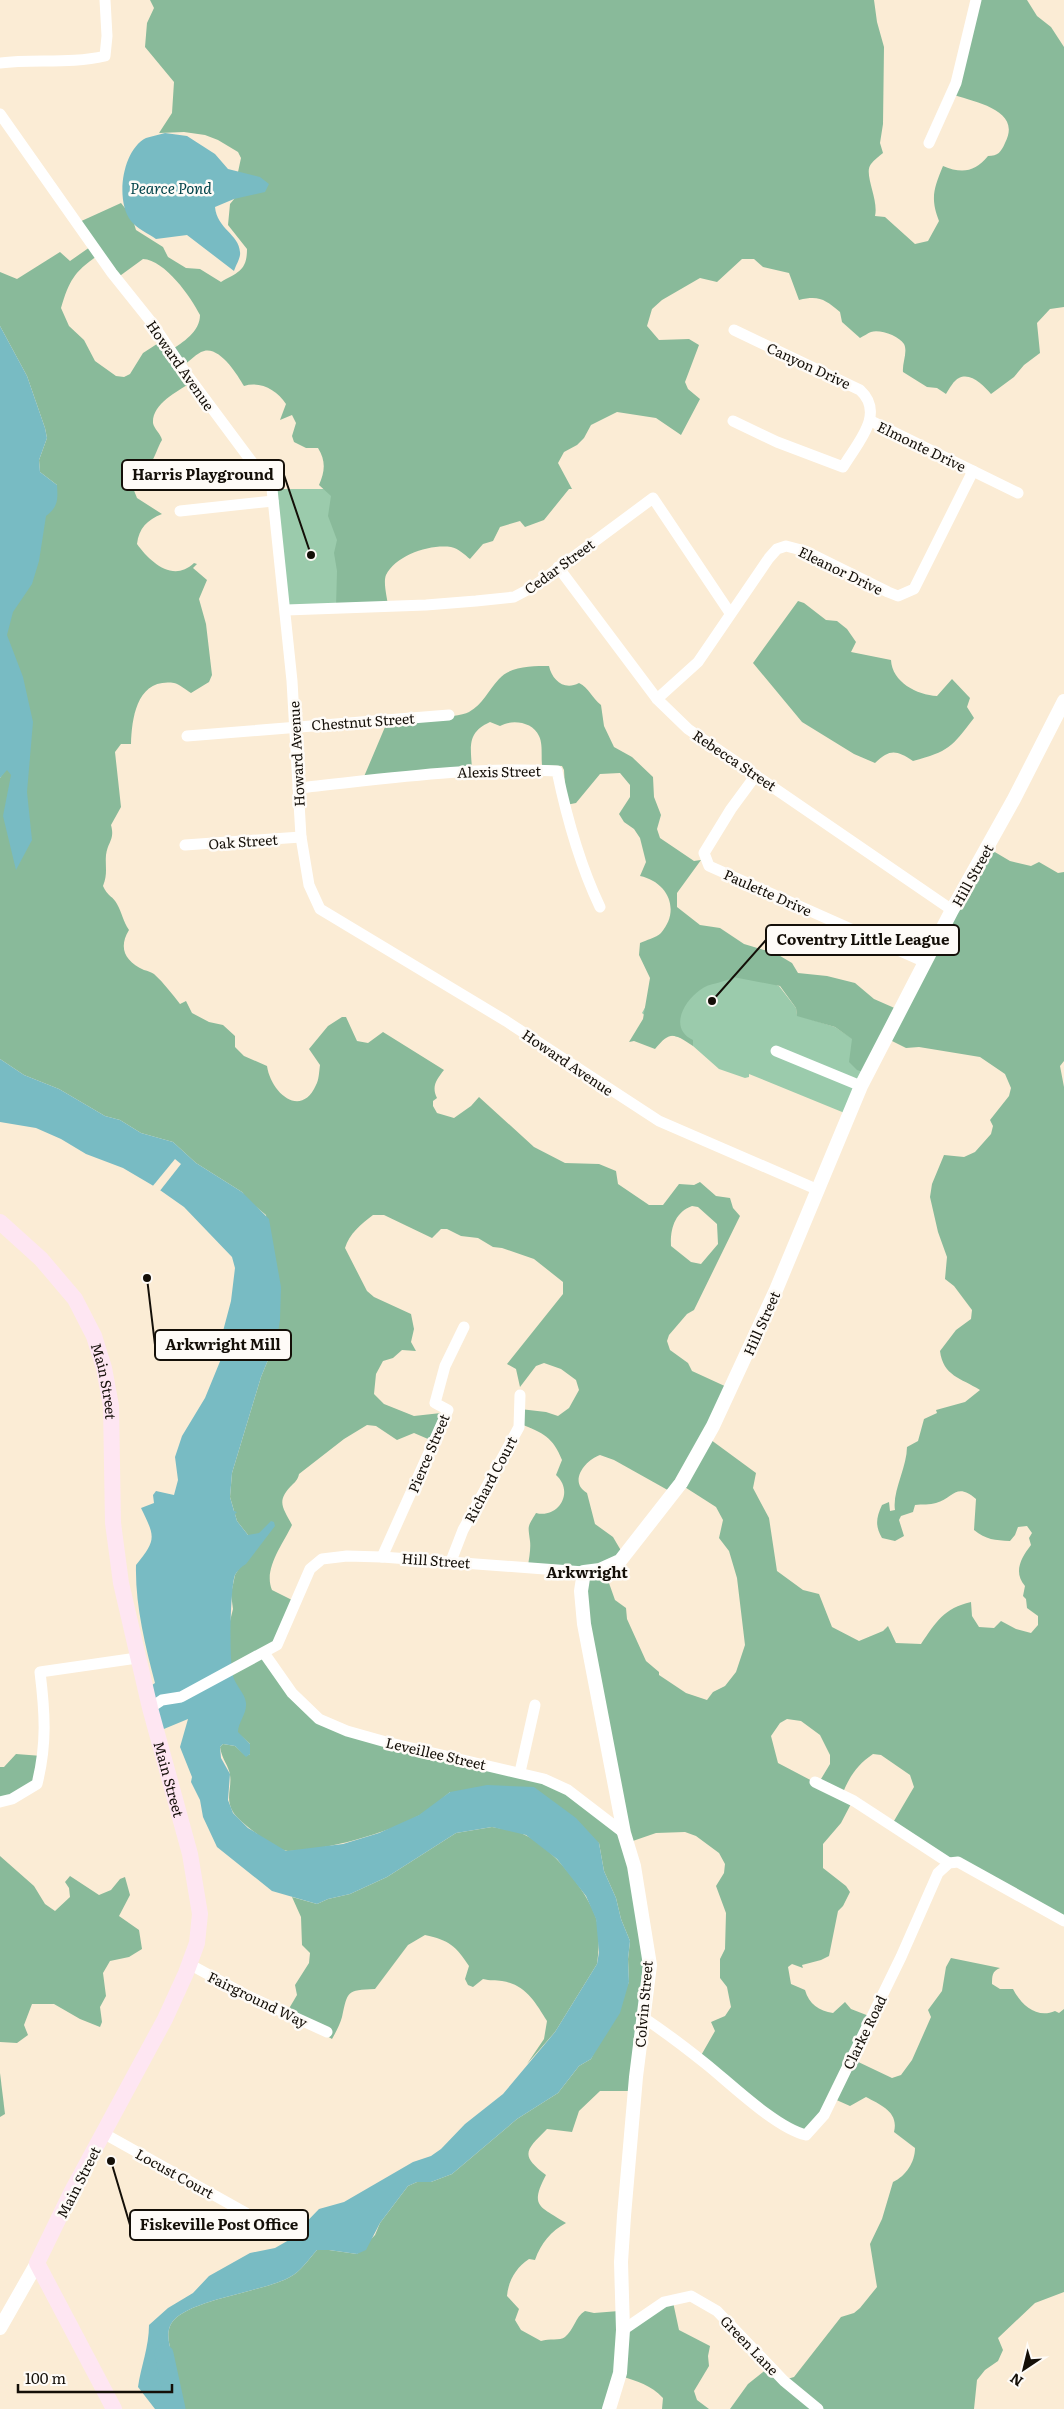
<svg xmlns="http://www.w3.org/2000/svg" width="1064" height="2409" font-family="Literata,serif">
  <rect width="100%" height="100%" fill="#fbecd5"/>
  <g fill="#9bcbac">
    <polygon points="272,489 340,489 347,608 286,610"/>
    <polygon points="679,947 779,986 796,1008 797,1015 835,1027 853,1039 866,1073 847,1114 749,1074 749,1077 745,1078 719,1069 693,1046 692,1041 667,1034 642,1013"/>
  </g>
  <g fill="#89ba9a" fill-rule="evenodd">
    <path d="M150,0H874L877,22L884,47L883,124L880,143L883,153C879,156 874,160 871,164C863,174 879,199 875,216L885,217L915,244L928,241L939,221C930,198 934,188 943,166C962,174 975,172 988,156C998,156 1001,152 1005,143C1023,109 973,102 951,94L975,0H1027L1037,16L1051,27L1064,47V307L1050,309L1037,323L1040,353L1024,365L1014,377L991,394C984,386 971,372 959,378C954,380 949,389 946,394L937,388L927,387L903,372C902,363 908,352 904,344C899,336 880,329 871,332C868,333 864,336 860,338L842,322L840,312C825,300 820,295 799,300L789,273L763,267L754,259H742L717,282L700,278L662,300L652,309L647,326L659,340L689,339L699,345L685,382L688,389L700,399L681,435L656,418L617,412L591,425L584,438L577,445L564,452L558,463L572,489H569L544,520L525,527L520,521L500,527L493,541L483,544L470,559C465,555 458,548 451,547C430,544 396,555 386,575C383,582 387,597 388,605L336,608L337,571L334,553L337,540L328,516L331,496L319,485C325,471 326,461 318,448H306L294,442L292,436L296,423L292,415L280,420L286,404C277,390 260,381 244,386C237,374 218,343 201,352C194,356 188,362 182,367L190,383C177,392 152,404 153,423C154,429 161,434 162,440C158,446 155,458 151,462C144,471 137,477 133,488L137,498L162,514C147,520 139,528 137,544C150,562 173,583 194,563L197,564L193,568L207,580L199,599L206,624L212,675L209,682L191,693C186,690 179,684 174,683C137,678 132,717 131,744H121L115,752L121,807L111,825C115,840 108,841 106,855C105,867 108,873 103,886C107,896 114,897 117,904C122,913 123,921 129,930C118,948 125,961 144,970C148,971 151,972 154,974C164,983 172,994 180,1004L186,1001L192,1013L209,1022L223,1025L235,1036V1047L244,1056L267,1066C271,1093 301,1119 316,1085C319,1080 319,1072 320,1065L309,1049L328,1026L342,1017H346L357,1041L368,1043L383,1032L444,1070C437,1079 431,1086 437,1098L433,1101V1106L437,1113L454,1118L471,1106L479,1097L534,1147L565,1163L599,1164L616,1171L618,1184L649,1205H663L679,1184L694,1185L700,1182L716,1196L730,1198L733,1208L740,1216L694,1310L687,1314L669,1335L667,1341L670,1350L688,1363L692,1371L729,1388L707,1437L756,1473L753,1488L769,1518L777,1571L803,1590L819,1594L832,1627L859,1641L883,1631L888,1626L896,1643L921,1644C936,1622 944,1608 971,1602L972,1616L979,1627L994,1628L1001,1621L1016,1629L1031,1633L1038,1625V1616L1027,1608L1026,1599L1023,1596L1025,1586C1013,1572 1021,1558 1031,1545L1029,1538L1032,1533L1027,1526L1018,1527L1015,1535L1010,1541C995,1540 986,1540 974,1530L976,1499C956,1482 954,1498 936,1503C930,1505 922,1504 915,1505L913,1512L901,1516L899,1520L904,1536L895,1541L882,1538C875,1526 876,1518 882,1505L889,1502L890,1511L895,1510C892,1492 907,1467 907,1447L918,1441L924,1419L937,1413L936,1410L965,1402L980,1390C961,1378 943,1376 940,1351L956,1330L971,1319L972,1310L954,1286L945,1279L947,1257L938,1232L930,1197L932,1184L944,1155L964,1157L975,1152L991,1134L993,1126L990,1120L1009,1096L1011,1088L1005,1074L980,1057L919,1047L906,1048L886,1038L866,1073L857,1070L849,1062L852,1039L835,1027L797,1016L796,1008L780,986L733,977C723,984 710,982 700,990C683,1002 669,1029 693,1040V1046C674,1034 671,1030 655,1049L634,1041L629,1042L643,1019L650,978L639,955L640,943C646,940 656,938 661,933C681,910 668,882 640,876L646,862L640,838L634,829L624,822L619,814L630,797V785L620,773L600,774L576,803L566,805L564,770L562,766L542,765C541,756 543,744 539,736C533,722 512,719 500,726L490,722C466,733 471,747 472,770L363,779L385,727V720C402,719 456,719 469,712C483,704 488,691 499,679C510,666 533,666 549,666C552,680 564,691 579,683C589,688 592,698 601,705L604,726L614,747L632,757L653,777L654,797L661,815L657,829L660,838L694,861L701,860L677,893V907L700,925L720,928L744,944L764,950H770L792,963L798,973L827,976L855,983L874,999L899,1010L988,848L1010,861L1031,866L1039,862L1058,873L1064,872V1061L1060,1066L1064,1087V1923L891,1826L914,1787L910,1775L881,1755L873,1754C857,1765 849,1777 842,1795L852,1802L841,1823L823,1844V1868L846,1886L850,1892L843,1906L838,1911L829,1956L821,1960L802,1965L803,1968L792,1964L788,1967L791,1984L805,1990C809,2004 819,2011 833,2013L845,2002L851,2009L869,2016L852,2059L892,2078L901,2075L912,2060L931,2017L928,2010L942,1991L946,1967L951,1958L1000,1968C992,1971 992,1976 992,1984L1000,1989H1013C1021,2005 1037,2019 1055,2011L1059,2013L1064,2009V2292L1035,2303L998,2338L1003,2350L998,2361L985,2370L977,2380L974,2409H730L748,2384L768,2368L784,2380L794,2377L841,2317L854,2313L860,2308L877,2287L870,2244L882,2219L893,2182C906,2176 915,2162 915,2148L894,2132C899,2112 881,2105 866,2097L850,2106L832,2098L802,2135L699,2059L715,2031L711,2022L725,2016L731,2007L727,1987L720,1978V1959L725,1949L726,1913L716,1886L724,1873L725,1864L719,1853L696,1836L685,1832L656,1833L627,1843L646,1942L633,2091H600L579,2111L572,2132L547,2129C525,2151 520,2155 546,2175C529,2207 540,2206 566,2223C551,2231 541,2243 535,2260L529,2259C516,2267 508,2282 507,2296L519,2309L515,2320L521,2330L541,2341C549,2338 560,2341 565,2337C574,2330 575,2317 585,2311L594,2313L619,2311L622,2325L673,2302L679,2330L710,2346L708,2356L709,2366L694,2391L697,2400L709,2409H662L663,2398C651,2385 637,2381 620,2376L607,2409H178C168,2388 170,2380 171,2357C171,2346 165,2335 171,2324C184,2300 264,2292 290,2277C300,2272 309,2259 317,2250H329L357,2254L375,2235L380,2223L408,2186L417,2182H431L452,2174L517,2119L558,2093L579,2066L591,2059L629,1982L628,1959L630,1941L621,1919L616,1898L604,1871L599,1843L450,1792C440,1800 430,1809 420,1815C389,1833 324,1851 288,1851C277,1851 239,1822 233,1812C225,1799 232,1788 230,1775C229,1766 222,1760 220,1747L223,1744L235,1746L246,1756L250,1754V1744L238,1733L227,1633L233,1609L231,1594L235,1575L249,1552L252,1540L237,1521L230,1497L232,1473L261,1377L277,1338L266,1215L247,1199L242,1192L196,1163L173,1142L141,1133L120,1120L105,1116L59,1089L24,1075L0,1059V778L4,772C4,728 0,673 7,630C17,581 40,532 57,485L40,472L39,460L47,438L45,428L27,376L0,326V272L17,279L60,252L70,261L90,247L77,223L121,203L132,217L136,230L163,247L168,257L186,268L200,269L221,282C238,272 247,271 247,249L228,225L230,204L244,187L238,172L241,158L238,152L218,140L205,135L184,132L159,133L172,113L174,82L145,47L147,23L154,8ZM97,256L117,278L143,259C165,260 191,297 200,315C200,332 183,342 170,351L160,342L143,353L130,374L124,377L116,376L95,361L84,340L69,326L61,308C69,281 74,272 97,256ZM692,1206L698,1207L717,1224L718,1244L701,1264L691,1262L671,1246C670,1229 675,1212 692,1206ZM373,1215H384L432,1238L441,1229H447L461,1236L478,1238L493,1247L502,1248L534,1259L563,1282V1294L507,1364L516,1369L520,1387L536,1366L544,1363L561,1369L576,1380L579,1390L569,1408L558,1416L546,1412L520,1409L521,1424C543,1433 553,1437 562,1460L556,1475C575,1492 558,1519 536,1513C527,1528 528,1525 530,1541C531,1549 529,1558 528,1566L582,1576L618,1829L545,1780L319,1721L265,1652L286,1625L292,1600L272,1590C263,1569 283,1544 292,1525C282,1506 276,1501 293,1484C296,1481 298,1479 299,1474L344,1439L367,1425L376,1426L397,1440L414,1433L435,1442L441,1413L414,1416L384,1404L374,1394L376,1374L383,1361L393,1358L402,1350L416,1351L411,1342L414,1329L411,1314L374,1297L367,1291L345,1248C349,1234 361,1224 373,1215ZM600,1455L614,1460L673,1493L680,1484L716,1507L723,1520L719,1538L729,1551L737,1578L745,1645L736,1672L725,1686L713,1692L707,1700L686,1693L659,1675V1672L646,1661L627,1619L626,1608L615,1600L604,1569L623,1554L613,1537L595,1524L587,1493C568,1482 585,1460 600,1455ZM787,1719L801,1721L820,1735L830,1755V1764L818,1784L778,1763L771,1736L780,1723Z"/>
    <path d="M798,601L804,603L826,620L837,621L847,629L856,642L851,652L891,660C892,682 917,695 937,696L952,679L970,698L967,707L974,718C951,748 949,751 913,761C896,750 890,749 875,763L854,754L802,722L753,663Z"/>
    <polygon points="16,1754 42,1756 38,1778 0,1803 0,1767 4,1767"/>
    <path d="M492,1827C502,1829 516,1830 525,1835C551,1846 588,1892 596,1918C600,1932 599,1950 597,1964L555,2032L527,2064L544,2039L547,2021C535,2002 526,1985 502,1981C496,1980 490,1981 483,1979L473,1987L468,1985L465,1979L469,1966C456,1946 449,1940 425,1935L408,1945L375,1989C346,1990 348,1991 342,2017C340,2024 336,2032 332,2039L287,2012L297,1995L295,1985L309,1963L310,1953L302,1945L301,1917L292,1897L317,1904L328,1899L350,1894L387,1877L456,1833Z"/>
    <polygon points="0,1856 34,1886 45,1904 55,1911 70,1897 69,1888 65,1882 70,1876 99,1895 111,1890 120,1879 125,1877 130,1895 119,1916 139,1930 142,1949 129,1957 110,1961 103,1973 106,1996 100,2007 102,2022 100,2027 80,2019 54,2004 32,2004 24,2025 28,2035 17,2043 0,2042"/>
    <polygon points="0,2073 5,2114 0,2117"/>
  </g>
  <g fill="#78bbc3">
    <path d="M165,133L187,136L215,154L228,169L260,177L269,184L265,192L234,199L215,207C217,229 239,234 240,252C241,257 236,265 234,271L187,235L156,239C149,234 136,228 131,221C115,201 122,150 146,138C152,136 159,135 165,133Z"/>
    <path d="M0,326L27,376L45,428L47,438L39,460L40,472L57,485C58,500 58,507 46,516L39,561L32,584L13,612L7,635L23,677L33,722L27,792L32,840L16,870L3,816L11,775L7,770L0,778Z"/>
    <path d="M0,1059L24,1075L59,1089L105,1116L120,1120L141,1133L173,1142L196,1163L242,1192L269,1219L281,1287L280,1320L277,1338L261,1377L232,1473L230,1497L234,1511L237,1512L235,1514L237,1521L248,1535L259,1533L271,1521L274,1522L275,1526L246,1564C241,1567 238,1570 235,1575C230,1588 229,1662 233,1676C235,1685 245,1693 246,1703C247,1714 238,1722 238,1732L250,1744V1754L246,1757L235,1746L223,1744L220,1747L221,1758L230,1774L228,1800L233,1813L248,1828L286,1851L343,1844L379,1833L419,1815L450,1792L487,1785L534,1787L576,1818L599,1843L604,1871L616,1898L621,1919L630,1941L628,1959L629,1982L620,2013L591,2059L579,2066L558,2093L517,2119L452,2174L431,2182H417L408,2186L380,2223L366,2250L357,2254L329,2250H317C309,2259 300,2272 290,2277C264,2292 184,2300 171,2324C165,2335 171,2346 171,2357C170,2380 168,2388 178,2409H155L138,2387C141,2366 149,2347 149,2325L168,2308L193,2293L209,2276L250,2253L275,2248L289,2240L319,2209L344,2202L413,2162L431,2156L441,2149L465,2124L503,2094L555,2032L597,1964L599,1952L596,1919L586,1896L557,1859L526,1835L492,1827L456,1833L387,1877L350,1894L328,1899L317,1904L272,1891L217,1847L203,1817L200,1800L191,1782L192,1777L180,1747L188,1719L159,1731L152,1685L155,1683C145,1645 135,1604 136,1565C157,1539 155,1537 141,1508L154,1503L153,1495L156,1491L174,1495L178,1480L175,1457L182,1436L205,1398L221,1359L222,1335L231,1301L235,1268L232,1257L184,1207L157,1188L123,1168L86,1154L61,1139L36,1128L0,1122Z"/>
  </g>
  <polygon fill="#fbecd5" points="175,1159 181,1164 159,1192 152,1187"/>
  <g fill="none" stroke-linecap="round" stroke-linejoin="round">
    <polyline stroke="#78bbc3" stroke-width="19" points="164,2354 176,2409"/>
    <g stroke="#fff" stroke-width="11">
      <path d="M0,63C35,59 71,64 105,56L107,36L105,0"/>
      <polyline points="0,114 112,273 152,323 188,376 272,489 292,681 301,837 309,885 320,909 506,1021 659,1121 816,1189"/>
      <polyline points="929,143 956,83 976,0"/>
      <path d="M733,421L777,442L843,467C857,443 886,414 860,390L734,330"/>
      <polyline points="871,421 1018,493"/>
      <polyline points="180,511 273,501"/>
      <polyline points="558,567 657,699 688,729 952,910"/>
      <polyline points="286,610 426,605 476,601 514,597 533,587 653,498 730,613"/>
      <polyline points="657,699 698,662 769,558 777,549 786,546 805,551 888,592 898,596 914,589 973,471"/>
      <polyline points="187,736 449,715"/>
      <polyline points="756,775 731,809 704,853 709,866 925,962"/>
      <path d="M298,788C384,779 471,766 557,771C567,819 579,863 600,907"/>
      <polyline points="185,845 301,837"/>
      <polyline points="776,1051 861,1086"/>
      <polyline points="382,1557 448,1410 435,1403 445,1366 464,1327"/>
      <polyline points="451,1561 463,1530 519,1427 520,1395"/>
      <polyline points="264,1653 292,1693 319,1719 347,1731 386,1742 544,1779 568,1790 624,1833"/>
      <polyline points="150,1708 162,1700 181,1697 277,1645 310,1569 322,1559 347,1556 382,1557 584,1572"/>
      <polyline points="520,1772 535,1705"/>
      <polyline points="815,1782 854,1801 949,1863"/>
      <path d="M0,1802L12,1799L37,1784C47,1744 45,1713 40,1672L137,1658"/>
      <polyline points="189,1964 248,1996 327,2032"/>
      <path d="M644,2018C665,2032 686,2048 706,2064C731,2084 776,2128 806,2135L824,2115L901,1957L938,1873L949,1863L958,1862L1064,1921"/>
      <polyline points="103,2133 246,2213"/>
      <polyline points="623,2330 664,2302 691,2296 717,2311 784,2381 818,2409"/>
    </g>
    <g stroke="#fff" stroke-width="14">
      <polyline points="0,2328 37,2263"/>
      <polyline points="609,2409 620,2373 623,2330 621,2262 624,2216 636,2077 650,1965 634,1866 624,1833 584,1624 581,1591 584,1572 600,1570 620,1561 681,1483 713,1426 776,1290 861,1086 952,910 1014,799 1064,701"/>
    </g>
    <path stroke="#fee6f2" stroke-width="16" id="s1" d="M0,1222L41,1259L75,1299L94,1336L104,1368L111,1406L113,1523L121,1583L150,1708L190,1854L200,1914L197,1943L186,1973L165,2019L72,2191L37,2263L114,2409"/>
  </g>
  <g text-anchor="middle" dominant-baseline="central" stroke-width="5" stroke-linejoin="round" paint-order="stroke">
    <g font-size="14" fill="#140f08" stroke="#fefbf7">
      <text transform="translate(181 365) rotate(55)">Howard Avenue</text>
      <text transform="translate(809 365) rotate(25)">Canyon Drive</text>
      <text transform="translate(922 446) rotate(26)">Elmonte Drive</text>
      <text transform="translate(559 566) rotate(-36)">Cedar Street</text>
      <text transform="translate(841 570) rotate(26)">Eleanor Drive</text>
      <text transform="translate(363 721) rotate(-4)">Chestnut Street</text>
      <text transform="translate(296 754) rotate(-93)">Howard Avenue</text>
      <text transform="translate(735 760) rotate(34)">Rebecca Street</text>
      <text transform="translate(499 771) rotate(-1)">Alexis Street</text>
      <text transform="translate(243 841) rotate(-4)">Oak Street</text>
      <text transform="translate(972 875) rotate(-61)">Hill Street</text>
      <text transform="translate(768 892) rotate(24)">Paulette Drive</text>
      <text transform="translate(568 1062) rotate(34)">Howard Avenue</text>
      <text transform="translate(761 1323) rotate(-66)">Hill Street</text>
      <text stroke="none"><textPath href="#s1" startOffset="196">Main Street</textPath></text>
      <text transform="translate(428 1453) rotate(-67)">Pierce Street</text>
      <text transform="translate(490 1479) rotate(-62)">Richard Court</text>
      <text transform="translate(436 1560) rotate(4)">Hill Street</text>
      <text transform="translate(436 1753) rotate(13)">Leveillee Street</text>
      <text stroke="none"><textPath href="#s1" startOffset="601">Main Street</textPath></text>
      <text transform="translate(258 1999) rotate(26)">Fairground Way</text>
      <text transform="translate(643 2004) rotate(-85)">Colvin Street</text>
      <text transform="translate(864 2032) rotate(-64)">Clarke Road</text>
      <text transform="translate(175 2173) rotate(29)">Locust Court</text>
      <text transform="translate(78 2182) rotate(-63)">Main Street</text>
      <text transform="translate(750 2345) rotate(46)">Green Lane</text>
    </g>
    <g font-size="15" font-style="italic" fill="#02444b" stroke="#fefbf7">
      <text x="171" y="187">Pearce Pond</text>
    </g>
    <g font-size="15" font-weight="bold" fill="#140f08" stroke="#fefbf7">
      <text x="587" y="1571">Arkwright</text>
    </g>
  </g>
  <path fill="none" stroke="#140f08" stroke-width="2" d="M311 555L284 475M712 1001L766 940M147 1278L155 1345M111 2161L130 2225"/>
  <g fill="#140f08" stroke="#fefbf7" stroke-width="2">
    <circle cx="311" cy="555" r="5"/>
    <circle cx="712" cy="1001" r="5"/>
    <circle cx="147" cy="1278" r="5"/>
    <circle cx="111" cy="2161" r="5"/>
  </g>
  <g fill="#fefbf7" stroke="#140f08" stroke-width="2">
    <rect x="122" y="460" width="162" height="30" rx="5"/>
    <rect x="766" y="925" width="193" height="30" rx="5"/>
    <rect x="155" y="1330" width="136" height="30" rx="5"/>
    <rect x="130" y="2210" width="178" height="30" rx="5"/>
  </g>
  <g font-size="15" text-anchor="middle" font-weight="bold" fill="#140f08">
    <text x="203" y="480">Harris Playground</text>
    <text x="863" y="945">Coventry Little League</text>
    <text x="223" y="1350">Arkwright Mill</text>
    <text x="219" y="2230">Fiskeville Post Office</text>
  </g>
  <g transform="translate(1024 2369) rotate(215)" stroke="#fefbf7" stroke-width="4" paint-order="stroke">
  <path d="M0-4L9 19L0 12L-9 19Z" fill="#140f08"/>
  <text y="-8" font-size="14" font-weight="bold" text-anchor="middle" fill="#140f08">N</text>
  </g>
  <path d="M18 2384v8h154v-8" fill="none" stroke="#140f08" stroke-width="2.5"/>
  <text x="25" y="2384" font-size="15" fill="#140f08" stroke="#fefbf7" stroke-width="4" paint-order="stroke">100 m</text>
</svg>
